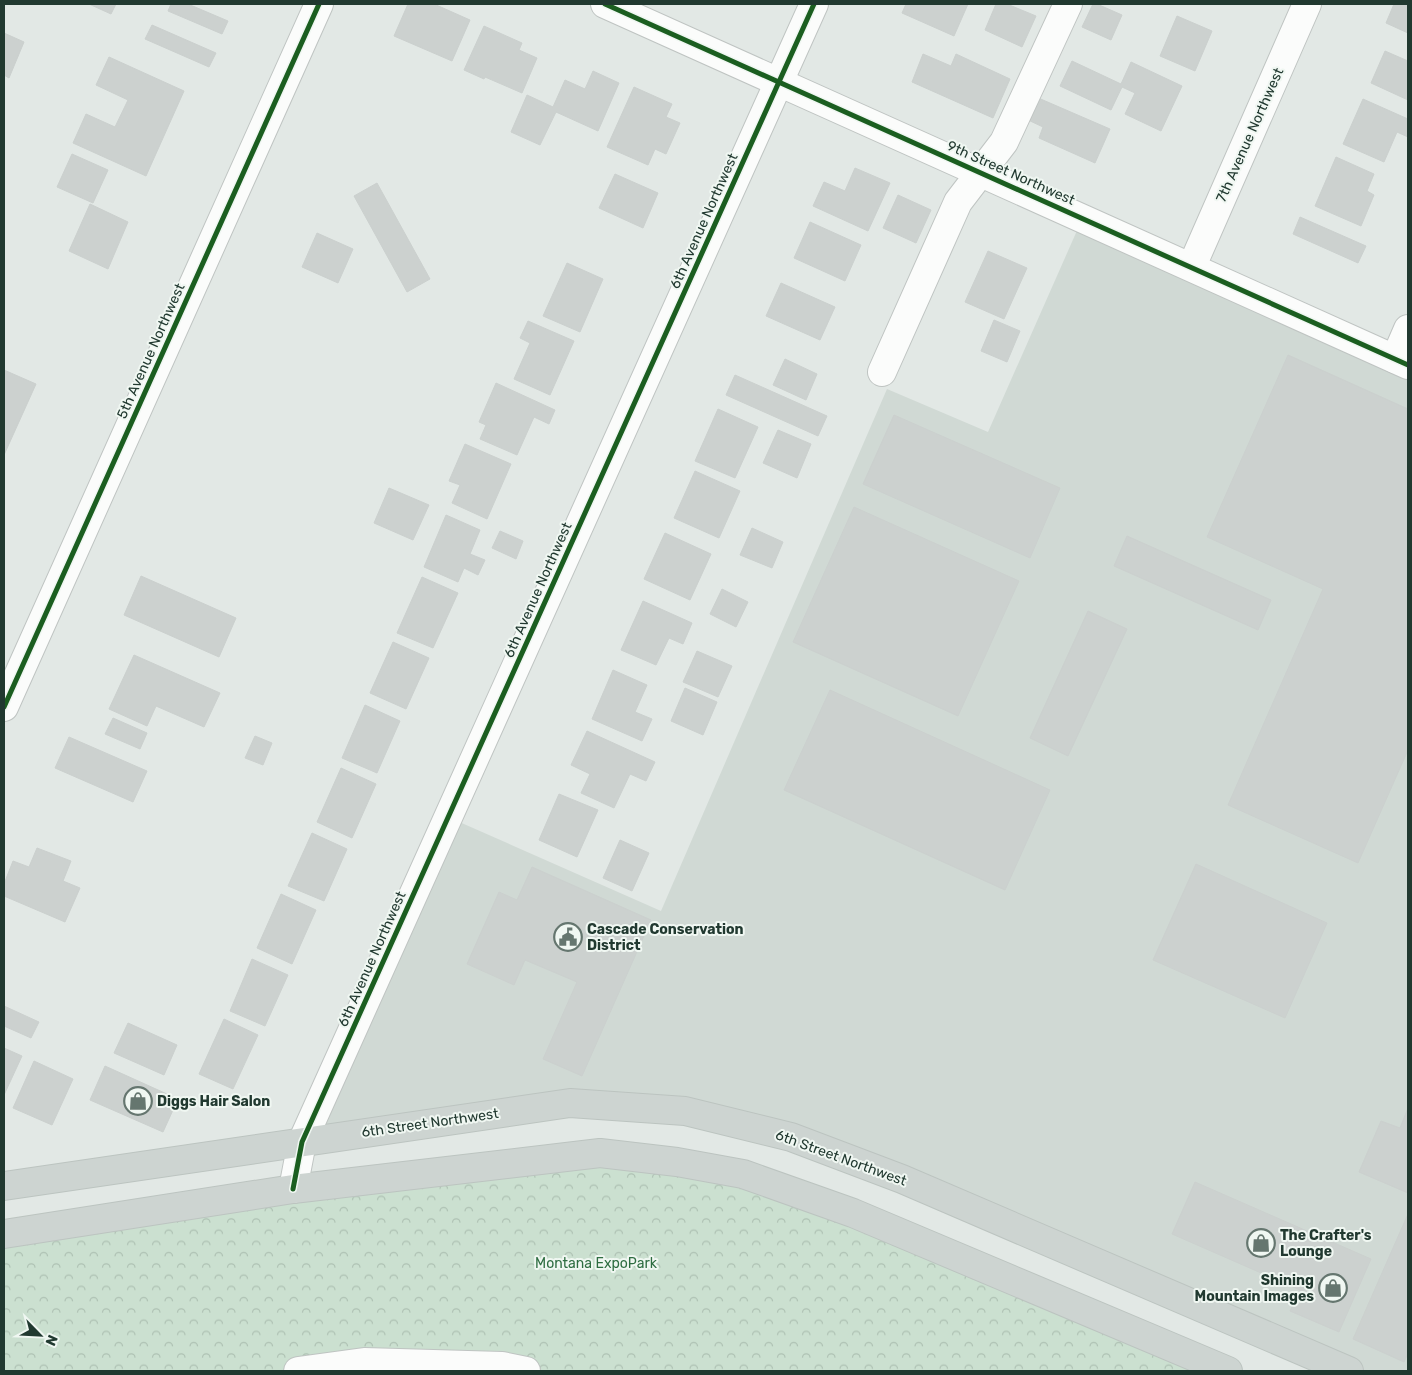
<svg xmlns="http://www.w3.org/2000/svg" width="1412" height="1375" font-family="Rubik,sans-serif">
  <defs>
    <pattern id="park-crowns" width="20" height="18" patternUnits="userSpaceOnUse" patternTransform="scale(1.25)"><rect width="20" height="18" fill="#cbe0d0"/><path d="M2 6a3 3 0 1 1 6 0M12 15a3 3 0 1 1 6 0" fill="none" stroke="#aec1b3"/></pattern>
  </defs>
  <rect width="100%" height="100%" fill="#e2e8e5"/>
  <polygon fill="#d0d9d4" points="1083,217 1395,358 1408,329 1408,1371 1349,1371 791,1137 570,1103 302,1142 448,817 661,911 887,389 988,432"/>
  <polygon fill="url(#park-crowns)" points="600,1153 743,1174 1229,1371 4,1371 4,1234"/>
  <g fill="#ccd1cf" stroke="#cbd0ce">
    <polygon points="89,4 116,4 111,14"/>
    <polygon points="171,4 188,4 228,21 222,34 168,11"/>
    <polygon points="408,4 434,4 470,20 452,61 394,36"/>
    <polygon points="906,4 968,4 954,36 902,13"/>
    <polygon points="996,4 1007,4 1036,16 1022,47 985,30"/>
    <polygon points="1093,4 1097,4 1122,15 1111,40 1082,27"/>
    <polygon points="1394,4 1408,4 1408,33 1386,23"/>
    <polygon points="1177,16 1212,31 1195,71 1160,56"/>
    <polygon points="152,25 216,53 209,67 145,39"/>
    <polygon points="484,26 522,43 519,50 537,58 522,93 485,77 484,79 464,70"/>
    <polygon points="4,33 24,42 9,78 4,75"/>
    <polygon points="1385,51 1408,61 1408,100 1371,83"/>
    <polygon points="923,54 951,66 956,54 1010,79 993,118 912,82"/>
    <polygon points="109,57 184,91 146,176 73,143 86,114 115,127 128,100 96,85"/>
    <polygon points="1072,61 1121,84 1131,62 1182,86 1161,131 1125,114 1135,93 1122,87 1111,110 1060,86"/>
    <polygon points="593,71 619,83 598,131 556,112 540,145 511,132 527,95 553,107 565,80 585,89"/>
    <polygon points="634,87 672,104 666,117 680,123 666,154 655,149 648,165 607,147"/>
    <polygon points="1036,97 1110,129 1095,163 1039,138 1043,127 1026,119"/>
    <polygon points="1363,99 1408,119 1408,137 1397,132 1384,162 1343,144"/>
    <polygon points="72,154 108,170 93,203 57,187"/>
    <polygon points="1336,157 1374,174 1367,191 1374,195 1361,226 1315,206"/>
    <polygon points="855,168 890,183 868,231 813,206 824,182 845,191"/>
    <polygon points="615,174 658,193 643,228 599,208"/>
    <polygon points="377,183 430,279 407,292 354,196"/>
    <polygon points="898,195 931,210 916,243 883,228"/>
    <polygon points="90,204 128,222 108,269 69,251"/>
    <polygon points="1300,217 1366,246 1358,263 1293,234"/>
    <polygon points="810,222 861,245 845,281 794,258"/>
    <polygon points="317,233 353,249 338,283 302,267"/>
    <polygon points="988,251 1027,268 1004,319 965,302"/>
    <polygon points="567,263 603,279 580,332 543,316"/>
    <polygon points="781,283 835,307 820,340 766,316"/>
    <polygon points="994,320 1020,331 1007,362 981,351"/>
    <polygon points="528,321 574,341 550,395 514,379 530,343 520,338"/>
    <polygon points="1288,355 1408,409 1408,750 1358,863 1228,805 1323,589 1207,537"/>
    <polygon points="785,359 817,374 806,400 773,385"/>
    <polygon points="4,370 36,384 4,455"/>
    <polygon points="735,375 827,416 818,436 726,395"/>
    <polygon points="496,383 555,410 549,424 534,417 517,455 480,439 486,425 479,422"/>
    <polygon points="718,409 758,427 735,478 695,461"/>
    <polygon points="894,415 1060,488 1030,558 863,484"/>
    <polygon points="778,430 811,444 797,478 763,463"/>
    <polygon points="465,444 511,464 487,519 452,503 460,485 449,481"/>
    <polygon points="695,471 740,491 719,538 674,518"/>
    <polygon points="389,488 429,505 413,540 374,523"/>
    <polygon points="854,507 1019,581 958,716 793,642"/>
    <polygon points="446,515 480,530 470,554 485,560 478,575 464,568 458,582 424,567"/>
    <polygon points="752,528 783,542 772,568 740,555"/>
    <polygon points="500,531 523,541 516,559 492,548"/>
    <polygon points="665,533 711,554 690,600 644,579"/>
    <polygon points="1127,536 1271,600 1258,630 1114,566"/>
    <polygon points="141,576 236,618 219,657 124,615"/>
    <polygon points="422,577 458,593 433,648 397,633"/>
    <polygon points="722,589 748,602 736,627 710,614"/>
    <polygon points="643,601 692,623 683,644 669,638 656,665 621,650"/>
    <polygon points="1088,611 1127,629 1068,756 1030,738"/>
    <polygon points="393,642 429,658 406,709 370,693"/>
    <polygon points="697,651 732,666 718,697 683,682"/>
    <polygon points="134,655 220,693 204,727 156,706 147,726 109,709"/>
    <polygon points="613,670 647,685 635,712 652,719 642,741 592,719"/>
    <polygon points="685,688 717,702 703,735 671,721"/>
    <polygon points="830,690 1050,790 1005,890 784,790"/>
    <polygon points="365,705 400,721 377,773 342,758"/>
    <polygon points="113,718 147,733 140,749 105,734"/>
    <polygon points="587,731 655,762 646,781 630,774 614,808 581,793 590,774 571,765"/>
    <polygon points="255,736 272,743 263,765 245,758"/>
    <polygon points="69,737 147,771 133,802 55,768"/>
    <polygon points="341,768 376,784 352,838 317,822"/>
    <polygon points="559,794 598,810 577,857 539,840"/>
    <polygon points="312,833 347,849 324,901 288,886"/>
    <polygon points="620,840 649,853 632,891 603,878"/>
    <polygon points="37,848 71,861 63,881 80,888 65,922 4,896 4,884 13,861 29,867"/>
    <polygon points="1196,864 1327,923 1285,1018 1153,960"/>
    <polygon points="532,867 651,920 582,1076 543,1059 577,982 525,960 514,985 467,964 499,892 517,900"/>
    <polygon points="281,894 316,910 292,964 257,948"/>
    <polygon points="252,959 288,975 265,1026 230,1011"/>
    <polygon points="4,1006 39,1022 31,1038 4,1026"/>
    <polygon points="224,1019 258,1035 233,1089 199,1074"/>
    <polygon points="128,1023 177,1045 164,1075 114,1053"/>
    <polygon points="4,1048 22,1056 4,1095"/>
    <polygon points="34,1061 73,1079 52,1125 13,1108"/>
    <polygon points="105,1066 178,1099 163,1132 90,1100"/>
    <polygon points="1408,1108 1408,1193 1359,1172 1381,1121 1400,1128"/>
    <polygon points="1195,1182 1371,1259 1339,1332 1290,1311 1300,1290 1172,1234"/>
    <polygon points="1408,1214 1408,1353 1404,1362 1353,1339"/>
  </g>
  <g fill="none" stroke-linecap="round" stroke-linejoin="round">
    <defs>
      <g id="minor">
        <polyline points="605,4 1408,365"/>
        <polyline points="1192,266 1307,4"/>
        <polyline points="1395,359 1408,329"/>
        <polyline points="882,372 958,202 1004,142 1068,4"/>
        <polyline points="4,707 319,4"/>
        <polyline points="293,1189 302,1142 814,4"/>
        <polyline points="298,1371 364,1362 502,1366 526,1371"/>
      </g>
      <g id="major">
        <polyline points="4,1186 570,1103 685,1111 791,1137 902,1179 1349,1371"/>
        <polyline points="4,1234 293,1189 600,1153 677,1162 743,1174 853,1213 1228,1371"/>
      </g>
    </defs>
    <use href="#minor" stroke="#bfc4c2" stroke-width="30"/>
    <use href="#major" stroke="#bcc4c0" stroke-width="30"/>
    <use href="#minor" stroke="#fbfcfb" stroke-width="28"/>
    <use href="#major" stroke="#cdd4d1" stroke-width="28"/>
    <defs>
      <g id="cycleway">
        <polyline points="605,4 1408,365"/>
        <polyline points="4,707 319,4"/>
        <polyline points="293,1189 302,1142 814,4"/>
      </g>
    </defs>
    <use href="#cycleway" stroke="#f0f7f2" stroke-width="8"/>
    <use href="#cycleway" stroke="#1b5e20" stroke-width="5"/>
  </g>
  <defs>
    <symbol id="civic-ring" viewBox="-11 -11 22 22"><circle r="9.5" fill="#f0f7f2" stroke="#65766f" stroke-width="1.5"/><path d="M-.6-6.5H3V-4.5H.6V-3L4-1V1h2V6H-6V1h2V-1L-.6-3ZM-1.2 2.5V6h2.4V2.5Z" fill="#65766f"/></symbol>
    <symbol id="shop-ring" viewBox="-11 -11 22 22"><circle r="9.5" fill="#f0f7f2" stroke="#65766f" stroke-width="1.5"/><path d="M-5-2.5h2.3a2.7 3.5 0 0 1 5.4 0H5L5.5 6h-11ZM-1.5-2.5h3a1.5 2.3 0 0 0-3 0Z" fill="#65766f"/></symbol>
  </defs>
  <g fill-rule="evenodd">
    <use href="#civic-ring" x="552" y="921" width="32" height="32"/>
    <use href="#shop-ring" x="122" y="1085" width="32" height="32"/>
    <use href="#shop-ring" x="1245" y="1227" width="32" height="32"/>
    <use href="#shop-ring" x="1317" y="1272" width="32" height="32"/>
  </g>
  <g text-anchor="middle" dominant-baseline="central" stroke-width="4" stroke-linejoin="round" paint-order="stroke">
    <g font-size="14" fill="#213930" stroke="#f0f7f2">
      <text transform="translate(1250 135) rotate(-66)">7th Avenue Northwest</text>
      <text transform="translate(1011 173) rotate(24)">9th Street Northwest</text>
      <text transform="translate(704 221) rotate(-66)">6th Avenue Northwest</text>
      <text transform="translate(151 351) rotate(-66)">5th Avenue Northwest</text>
      <text transform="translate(538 590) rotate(-66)">6th Avenue Northwest</text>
      <text transform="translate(372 959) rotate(-66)">6th Avenue Northwest</text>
      <text transform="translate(430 1123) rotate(-8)">6th Street Northwest</text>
      <text transform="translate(841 1158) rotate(20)">6th Street Northwest</text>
    </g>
    <g font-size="14" font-weight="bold" fill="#213930" stroke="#f0f7f2" text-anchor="start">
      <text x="587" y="929">Cascade Conservation<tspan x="587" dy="16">District</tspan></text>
      <text x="157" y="1101">Diggs Hair Salon</text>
      <text x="1280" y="1235">The Crafter's<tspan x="1280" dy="16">Lounge</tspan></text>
      <text x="1314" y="1280" text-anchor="end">Shining<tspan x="1314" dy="16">Mountain Images</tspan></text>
    </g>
    <g font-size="14" fill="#2e6d41" stroke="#f0f7f2">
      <text x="596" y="1263">Montana ExpoPark</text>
    </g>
  </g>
  <rect width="1412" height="1375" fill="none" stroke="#213930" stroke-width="10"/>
  <g transform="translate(40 1335) rotate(114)" stroke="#f0f7f2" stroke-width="4" paint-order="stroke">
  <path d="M0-4L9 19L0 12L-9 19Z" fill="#213930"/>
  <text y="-8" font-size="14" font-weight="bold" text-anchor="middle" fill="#213930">N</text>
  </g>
</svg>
